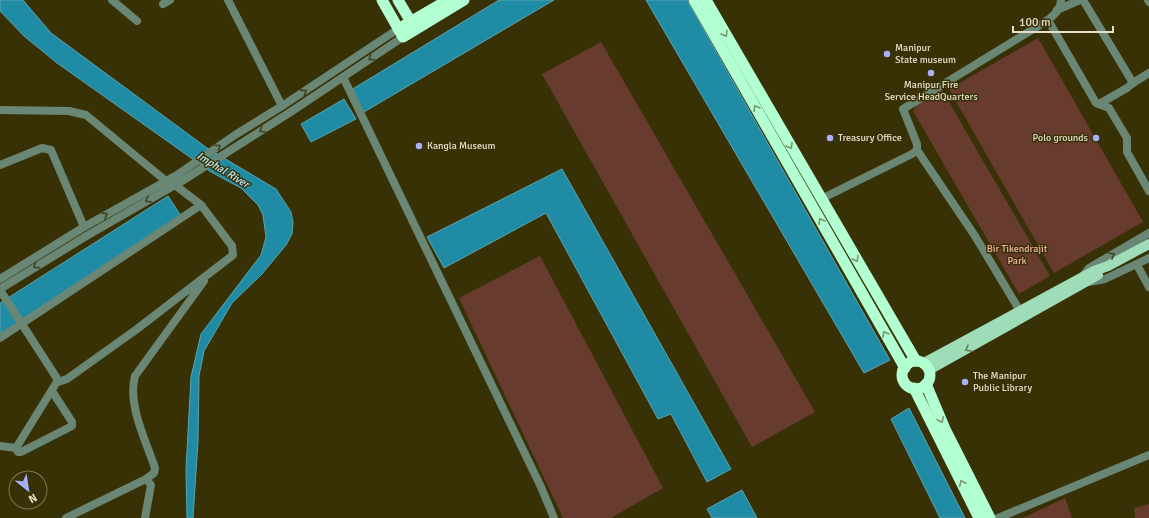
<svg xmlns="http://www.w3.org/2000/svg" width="1149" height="518" font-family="Signika,sans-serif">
  <rect width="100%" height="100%" fill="#393106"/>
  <g fill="#673c2f">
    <polygon points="1038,38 1143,222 1054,273 949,89"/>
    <polygon points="601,42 815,412 752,447 542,74"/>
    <polygon points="942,90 1050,276 1019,294 913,111 916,105"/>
    <polygon points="540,256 663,488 611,518 563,518 459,298"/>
    <polygon points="1065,498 1072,518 1023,518"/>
    <polygon points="1149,504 1149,518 1135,518 1134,508"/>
  </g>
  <g fill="#1f8ba4" stroke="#5aa4af">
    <polygon points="0,0 23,0 51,33 207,148 276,189 291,212 293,222 292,234 286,245 262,274 232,303 204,351 199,376 198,441 193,518 187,518 186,469 191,377 201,334 261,255 266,237 263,215 258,205 241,188 211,172 57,63 24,36 0,11"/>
    <polygon points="499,0 554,0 364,112 351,90"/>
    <polygon points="646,0 687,0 890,360 864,373"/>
    <polygon points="344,99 356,119 311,142 301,124"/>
    <polygon points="562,169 731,469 707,482 671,414 658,419 546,213 444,268 427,237"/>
    <polygon points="168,196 181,216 0,334 0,303"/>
    <polygon points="909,408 965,518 940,518 891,419"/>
    <polygon points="742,490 757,518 712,518 707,509"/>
  </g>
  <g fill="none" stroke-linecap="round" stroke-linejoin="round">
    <g stroke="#698774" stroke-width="8">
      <polyline points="112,0 137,21"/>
      <polyline points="228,0 282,106"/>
      <polyline points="1083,0 1133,83 1149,73"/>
      <polyline points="1148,0 1149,2"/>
      <polyline points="163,4 170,0"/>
      <polyline points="1057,10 1080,0"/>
      <polyline points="1048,20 1096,103 1109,108 1127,138 1127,152 1149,191"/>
      <polyline points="343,77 541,487 554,518"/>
      <polyline points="1099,104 1127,88 1133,83"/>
      <polyline points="0,110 69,111 86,115 166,181 175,185 201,205"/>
      <polyline points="917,150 975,236 1020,311"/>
      <polyline points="0,165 42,148 51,150 84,227"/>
      <path d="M821,199L912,154L917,150V144L903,109L1048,20C1054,15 1061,9 1061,0"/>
      <polyline points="1137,265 1149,287"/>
      <polyline points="1082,277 1089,268 1149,233"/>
      <polyline points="0,279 84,227 177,175 235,135 282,106 398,29"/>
      <polyline points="1089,282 1105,279 1149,258"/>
      <polyline points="0,289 88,235 182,181 289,113 403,37"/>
      <polyline points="0,290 58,380 16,448 18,452 21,452 72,426 72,422 52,391"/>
      <polyline points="0,338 201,205 232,246 233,255 137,329 67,379 58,382"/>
      <polyline points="0,446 16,448"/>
      <path d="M146,479L154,473L155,468C146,441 127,404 135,376L204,281"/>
      <polyline points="66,518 146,479 151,485 145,518"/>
      <polyline points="998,518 1149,455"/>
    </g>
    <g stroke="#9eddb7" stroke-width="10">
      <polyline points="924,363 1094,271 1108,266 1149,244"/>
      <polyline points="929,370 1098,275"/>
    </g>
    <g stroke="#b2ffd1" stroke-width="11">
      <polyline points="382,0 403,37 464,0"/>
      <polyline points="398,0 414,27"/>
      <polyline points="694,0 905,368"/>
      <polyline points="706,0 916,361"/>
      <polyline points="398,29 448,0"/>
      <circle cx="916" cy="375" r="14"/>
      <polyline points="926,384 945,429 990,518"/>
      <polyline points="914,388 979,518"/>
    </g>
  </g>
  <defs><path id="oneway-chevron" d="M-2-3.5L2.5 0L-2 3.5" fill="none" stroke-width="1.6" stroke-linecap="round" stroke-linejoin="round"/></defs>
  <g stroke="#76986c">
    <use href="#oneway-chevron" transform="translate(725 34) rotate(60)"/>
    <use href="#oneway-chevron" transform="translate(756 108) rotate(-120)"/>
    <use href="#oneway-chevron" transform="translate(790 146) rotate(60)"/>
    <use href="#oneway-chevron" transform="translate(821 221) rotate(-120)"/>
    <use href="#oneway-chevron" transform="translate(856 259) rotate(60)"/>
    <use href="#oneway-chevron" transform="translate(885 334) rotate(-120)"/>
    <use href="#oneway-chevron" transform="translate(941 420) rotate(66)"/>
    <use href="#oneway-chevron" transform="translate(962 483) rotate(-116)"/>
  </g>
  <g stroke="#43421c">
    <use href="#oneway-chevron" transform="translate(371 58) rotate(146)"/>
    <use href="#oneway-chevron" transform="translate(304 92) rotate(-33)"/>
    <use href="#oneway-chevron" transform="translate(262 130) rotate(149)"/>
    <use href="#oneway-chevron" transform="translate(218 147) rotate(-35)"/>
    <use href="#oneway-chevron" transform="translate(148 200) rotate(150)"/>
    <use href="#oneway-chevron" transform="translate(105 215) rotate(-29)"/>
    <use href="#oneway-chevron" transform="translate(1112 255) rotate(-30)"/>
    <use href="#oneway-chevron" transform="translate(36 266) rotate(148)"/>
  </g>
  <use stroke="#667e56" href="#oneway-chevron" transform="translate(968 349) rotate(151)"/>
  <g fill="#a7b1fc" stroke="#393106" stroke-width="1.5">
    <circle cx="887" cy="54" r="4"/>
    <circle cx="931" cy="73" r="4"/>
    <circle cx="830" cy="138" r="4"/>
    <circle cx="1096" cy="138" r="4"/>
    <circle cx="419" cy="146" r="4"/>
    <circle cx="965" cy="382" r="4"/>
  </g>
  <g text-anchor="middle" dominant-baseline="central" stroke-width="3" stroke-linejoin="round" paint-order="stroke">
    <g font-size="10" fill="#e5e0ca" stroke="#393106" text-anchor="start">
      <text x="895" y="48">Manipur<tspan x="895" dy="12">State museum</tspan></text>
      <text x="931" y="85" text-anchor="middle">Manipur Fire<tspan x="931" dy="12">Service HeadQuarters</tspan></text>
      <text x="838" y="138">Treasury Office</text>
      <text x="1088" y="138" text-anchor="end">Polo grounds</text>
      <text x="427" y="146">Kangla Museum</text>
      <text x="973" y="376">The Manipur<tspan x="973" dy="12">Public Library</tspan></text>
    </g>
    <g font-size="10" fill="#f5b7a4" stroke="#393106">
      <text x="1017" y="249">Bir Tikendrajit<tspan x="1017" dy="12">Park</tspan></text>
    </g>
    <g font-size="11" font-style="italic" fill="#bbe9f7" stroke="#393106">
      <text transform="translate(223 170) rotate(31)">Imphal River</text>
    </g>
  </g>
  <g transform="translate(28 490) rotate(150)"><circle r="19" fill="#393106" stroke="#7e7754"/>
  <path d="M0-3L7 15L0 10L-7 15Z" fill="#a7b1fc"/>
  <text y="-6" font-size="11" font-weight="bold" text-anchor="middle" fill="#e5e0ca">N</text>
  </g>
  <path d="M1013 26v6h100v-6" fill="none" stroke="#e5e0ca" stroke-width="2"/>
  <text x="1019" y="26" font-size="12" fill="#e5e0ca" stroke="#393106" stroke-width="3" paint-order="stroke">100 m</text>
</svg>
